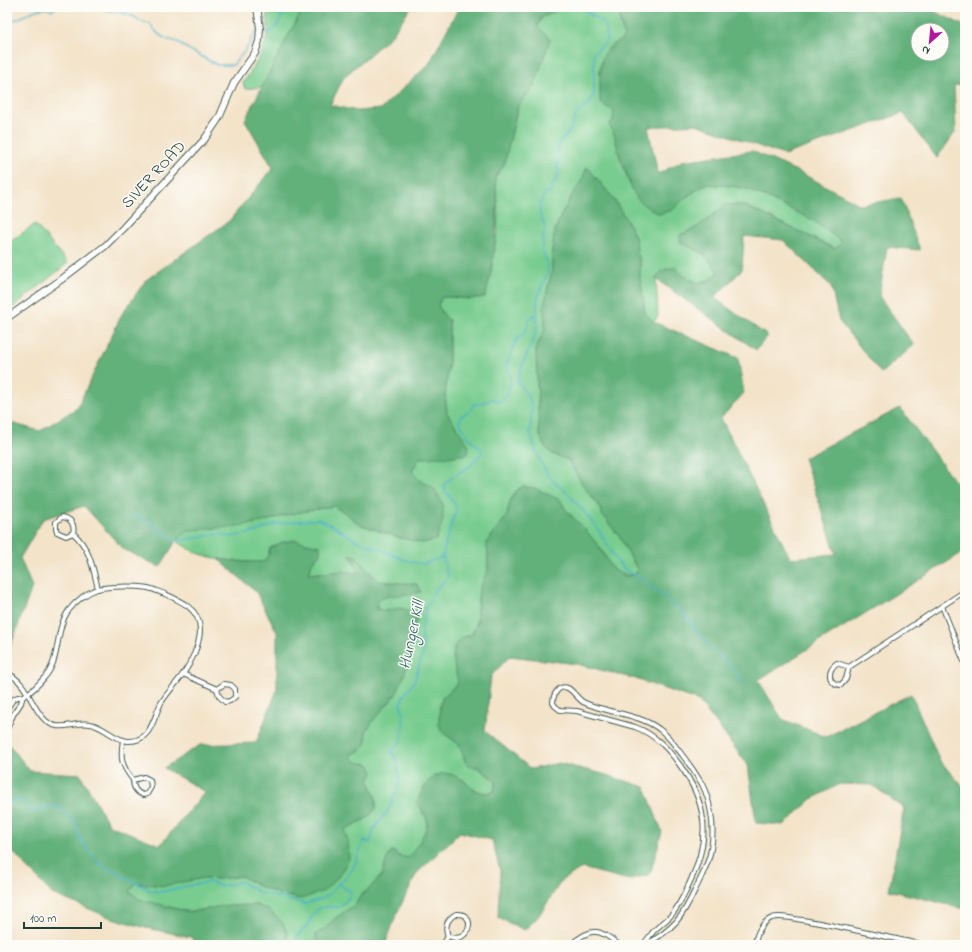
<svg xmlns="http://www.w3.org/2000/svg" width="972" height="952" font-family="'Indie Flower',sans-serif">
  <rect width="100%" height="100%" fill="#fdfcf7"/>
  <filter id="ink" filterUnits="userSpaceOnUse"><feTurbulence type="fractalNoise" baseFrequency=".025" numOctaves="2"/><feDisplacementMap in="SourceGraphic" scale="8" xChannelSelector="R" yChannelSelector="G"/><feConvolveMatrix kernelMatrix="1 2 1 2 8 2 1 2 1" color-interpolation-filters="sRGB"/></filter>
  <filter id="wash" filterUnits="userSpaceOnUse"><feTurbulence type="fractalNoise" baseFrequency=".012" numOctaves="4" result="noise"/><feDisplacementMap in="SourceGraphic" scale="16" xChannelSelector="R" yChannelSelector="G"/><feGaussianBlur stdDeviation="0.9" result="paint"/><feColorMatrix in="noise" values="0 0 0 0 0 0 0 0 0 0 0 0 0 0 0 0 0 1.4 0 .05"/><feComposite in="paint" operator="in"/></filter>
  <g filter="url(#wash)">
    <rect width="100%" height="100%" fill="#f3e3c9"/>
    <g fill="#78cc8f" stroke="#4c8462">
      <path d="M265,7H304L262,87L245,89L243,83C260,57 274,39 265,7Z"/>
      <path d="M557,7H620V21L624,37L620,41L609,48L600,70V102L614,111L613,120L609,125C616,135 617,146 620,158C623,167 627,175 630,185L673,210L686,197L706,184L731,186L748,189L813,220L843,242L836,249L746,206L726,204C710,217 700,228 680,235L681,243L703,253L719,272L710,280L698,283L684,276L675,267L661,271L656,279L658,316L654,322L645,313L640,276V261L637,252L636,240L631,228L613,198L587,167L581,183L574,192L560,217L555,230L552,251V270L544,306L545,328L536,349L539,433L551,453L568,460L586,490L598,504L603,516L619,536L637,569L635,575C627,575 621,575 614,570C609,567 606,557 603,552C591,533 571,520 560,500L510,501L507,516L486,543L488,552V570L479,590L477,611V623L472,634L464,637L454,668L458,676V683L443,697L440,706L439,724L442,732L459,744L466,763L472,767H477L496,781L494,791C482,796 471,788 463,779L422,813L427,819C427,834 417,846 408,858L399,856L393,851L382,875L367,891L361,895L356,904L334,919L326,928L316,934L317,945H286L288,934L256,905L222,906L191,912L157,905L139,899L129,891L136,883L148,885L204,878L219,879L241,876L261,887L282,895L301,899L348,841L344,830L369,817L376,808V798L369,781L372,772L356,762L349,755L361,750L366,744C366,740 366,735 366,731C370,717 390,706 396,693C407,667 411,639 414,612L400,608L384,611L377,609V601L387,596L403,595L394,583L378,581L350,555L356,566L357,574L344,571L308,574L312,563L320,553L268,556L263,562C241,562 216,561 195,552C189,549 183,545 176,541L188,530L231,527L262,522L290,514L334,506L348,515L359,524L397,537L423,543L434,488L421,481L412,472L419,458L447,457L455,426L447,413L445,394L449,362V320L443,314L438,305L442,297H451L470,299C477,284 487,268 493,252C501,232 497,198 495,177L504,165L518,106L535,84L537,27L542,17L553,13Z"/>
      <polygon points="35,224 68,263 7,312 7,244"/>
    </g>
    <g fill="#62b07a" stroke="#407657" fill-rule="evenodd">
      <path d="M304,7H411L391,36L344,77L330,105L357,111L381,109L429,64L459,7H557L553,13L542,17L537,26L550,39L535,84L518,106L504,165L495,177C498,205 497,224 494,251C492,267 490,281 485,297L470,299L451,297H442L438,305L443,314L449,320V362L445,394L447,413L469,446L468,454L447,457L419,458L412,472L421,481L434,488L443,504V520L436,540L423,543L397,537L359,524L348,515L334,506L290,514L262,522L231,527L188,530L176,541L160,567L123,549L84,506L43,519L20,558L32,587L7,656V422L40,431L77,408L122,314L146,280L229,221L273,168L245,120L288,36Z"/>
      <path d="M620,7H925L965,26V86L954,85L956,131L937,158L903,113L784,155L696,124L648,127L658,174L682,161L752,151L799,172L861,205L901,198L920,250L887,247L879,296L914,345L881,373L839,321L831,286L783,240L744,236L742,270L714,298L768,336L756,350L656,279L661,271L675,267L684,276L698,283L710,280L718,272L703,253L681,243L680,235C700,228 710,217 726,204L746,206L835,249L842,242L813,220L748,189L731,186L706,184L686,197L673,210L659,214C637,202 635,199 627,175C625,166 621,159 618,151C616,141 615,133 609,125L613,120L614,111L600,103C601,86 596,61 609,48C613,43 620,42 624,37L620,21ZM918,30H942V54H918Z"/>
      <path d="M587,167L613,198L631,228L636,240L637,252L640,261V276L645,313L654,322L738,358L744,393L721,418L790,558L836,554L804,458L900,408L965,495V551L758,680L782,719L826,737L911,694L940,761L965,789V909L889,890L904,808L872,785L840,784L812,799L784,825L756,823L748,765L699,701L636,679L577,664L510,656L491,676L485,731L531,769L559,763L603,774L645,787L662,832L650,874L629,880L582,868L562,880L538,917L525,930L498,918L500,870L492,840L460,832L417,873L397,913L385,945H317L316,934L326,928L334,919L356,904L361,895L367,891L382,875L387,858L392,851L399,856L408,858C414,849 431,829 427,819C426,815 419,806 417,802C425,781 438,764 461,779C472,786 478,798 494,791L496,781L477,767H472L466,763L459,744L442,732L439,724L440,706L443,697L458,683L453,658L454,647L460,639L472,634L477,623V611L479,590L488,570V552L486,543L507,516L510,501L517,490L523,486L535,488L560,500L566,511L583,527L598,545L613,570L626,576L635,575L637,569L619,536L603,516L598,504L586,490L568,460L551,453L544,446L539,433L536,349L545,328L544,306L552,270V251L555,230L560,217L574,192L581,183Z"/>
      <polygon points="295,540 320,546 320,553 312,563 309,574 344,571 357,574 356,566 350,554 357,557 378,581 417,584 421,592 403,595 387,596 377,601 377,609 384,611 400,608 414,612 417,618 412,635 406,668 404,676 396,694 372,722 366,731 366,744 361,750 350,755 356,762 369,764 373,772 369,781 376,798 376,808 369,817 344,830 348,841 349,859 339,876 324,891 301,899 282,895 261,887 241,876 219,879 204,878 164,886 136,883 129,891 139,899 181,910 191,912 222,906 256,905 269,910 282,922 288,934 286,945 196,945 191,937 146,928 109,917 52,894 15,854 7,851 7,742 30,771 80,774 109,825 160,845 205,792 164,768 200,745 256,743 277,690 277,632 256,592 218,559 245,562 263,562 268,556 270,548 283,542"/>
    </g>
    <g fill="none" stroke-linecap="round" stroke-linejoin="round">
      <g stroke="#48b1c6" stroke-width="1.5">
        <path d="M99,7L108,11L124,13L135,17L140,21L150,24C154,30 160,37 167,39C174,42 175,38 181,45L217,65H233C239,58 245,52 249,44C253,38 252,35 257,30H258"/>
        <path d="M7,20C22,23 34,3 52,10L58,7"/>
        <path d="M262,32C272,35 279,25 282,15L277,7"/>
        <path d="M537,315C540,340 520,358 518,382L524,390L530,401L532,410L530,432L536,452L548,476L571,497L591,520L601,534L615,558L626,571L637,576L680,609L701,637L736,672L743,685"/>
        <polyline points="132,515 145,520 176,541 220,534 232,537 256,532 276,524 318,519 335,527 357,541 380,549 404,560 423,564 443,557"/>
        <polyline points="7,799 11,803 19,799 26,803 30,810 36,812 45,807 58,806 77,825 79,837 92,855 100,864 150,890 161,892 192,885 210,882 221,886 241,882 247,885 258,892 305,904 322,899 331,893 339,883"/>
        <path d="M296,945C295,934 303,931 308,924C312,918 313,911 320,908C325,905 333,907 339,907L348,899L351,891L344,888L339,883C357,870 356,858 364,840L369,843L370,842L374,829L389,809L400,783L397,761L391,751L401,741L404,720L401,704L403,697L414,682L423,653L422,629L426,607L436,589L448,577L443,557L446,541L456,511L455,504L445,490L444,484L460,472L470,466L482,453L480,448L468,437L459,422L461,416L470,411L474,404H479L493,399L500,402C511,394 513,378 506,366L515,343L518,338L525,333L529,320L533,315H537V302L539,293L548,273L547,261L542,251L543,237L545,227L540,214V203L545,193L550,192L553,183L557,180C559,167 557,157 558,143C568,138 573,124 576,114L587,106L594,94V53L607,41L606,28L603,22L579,7"/>
      </g>
    </g>
  </g>
  <g filter="url(#ink)">
    <g fill="none" stroke-linecap="round" stroke-linejoin="round">
      <defs>
        <g id="street">
          <path d="M62,517C71,518 75,525 73,533L66,536L57,532L56,529V522Z"/>
          <path d="M73,533C90,548 93,568 98,589"/>
          <polyline points="942,606 965,664"/>
          <path d="M837,663L849,667L846,679L841,685C827,684 827,670 837,663Z"/>
          <polyline points="849,667 965,591"/>
          <path d="M7,673C27,682 30,704 44,719C58,734 74,721 90,724C104,726 114,740 128,741C151,742 153,719 161,703C167,693 176,684 183,674C191,663 200,644 200,630C200,609 181,601 165,594C159,592 153,589 148,588C135,586 109,586 97,589C91,591 86,594 81,598C72,605 65,613 62,624C56,642 58,663 44,678C39,684 31,692 24,696C22,697 20,697 18,697C12,698 9,705 7,710"/>
          <polyline points="183,674 217,689"/>
          <polygon points="224,684 231,685 235,689 235,697 230,701 225,702 219,696 217,689"/>
          <polyline points="7,729 13,715 21,703 23,696"/>
          <path d="M123,740C120,758 121,765 133,780"/>
          <path d="M144,777L150,780L151,787L147,794L143,795C135,792 133,787 133,780Z"/>
          <path d="M456,914C478,912 470,946 448,936C444,926 447,919 456,914Z"/>
          <polyline points="443,945 448,936"/>
          <path d="M570,945C590,928 598,927 619,945"/>
          <path d="M643,945C646,941 649,937 652,933C659,925 668,920 674,912C680,903 685,893 690,882C709,842 709,809 684,771C671,752 657,735 635,727L577,711L560,710L555,706L553,703C553,697 554,693 559,689C569,682 575,697 583,702C589,705 596,707 603,709C621,714 643,717 659,729C669,736 676,747 683,756C690,765 696,774 702,784C711,802 715,828 711,849C709,863 702,876 696,888C682,918 674,929 645,945"/>
          <path d="M755,945C756,934 762,922 772,918C781,915 793,919 803,920C844,927 884,937 925,945"/>
        </g>
        <polyline id="secondary" points="7,318 62,279 105,246 123,228 204,140 219,118 234,83 255,53 259,41 260,28 257,7"/>
      </defs>
      <use href="#street" stroke="#3f564a" stroke-width="6"/>
      <use href="#secondary" stroke="#3f564a" stroke-width="8"/>
      <use href="#street" stroke="#fff" stroke-width="4"/>
      <use href="#secondary" stroke="#fff" stroke-width="6"/>
    </g>
  </g>
  <g text-anchor="middle" dominant-baseline="central" stroke-width="3" stroke-linejoin="round" paint-order="stroke">
    <g font-size="16" fill="#1f3d34" stroke="#fdfcf7">
      <text transform="translate(154 175) rotate(-47)">SIVER ROAD</text>
    </g>
    <g font-size="17" font-style="italic" fill="#2b6060" stroke="#fdfcf7">
      <text transform="translate(412 635) rotate(-78)">Hunger Kill</text>
    </g>
  </g>
  <rect width="972" height="952" fill="none" stroke="#fdfcf7" stroke-width="24"/>
  <g transform="translate(930 42) rotate(207)"><circle r="19" fill="#fdfcf7" stroke="#a4b0a9"/>
  <path d="M0-3L7 15L0 10L-7 15Z" fill="#b5179e"/>
  <text y="-6" font-size="11" font-weight="bold" text-anchor="middle" fill="#1f3d34">N</text>
  </g>
  <path d="M24 922v6h77v-6" fill="none" stroke="#1f3d34" stroke-width="2"/>
  <text x="30" y="922" font-size="12" fill="#1f3d34" stroke="#fdfcf7" stroke-width="3" paint-order="stroke">100 m</text>
</svg>
